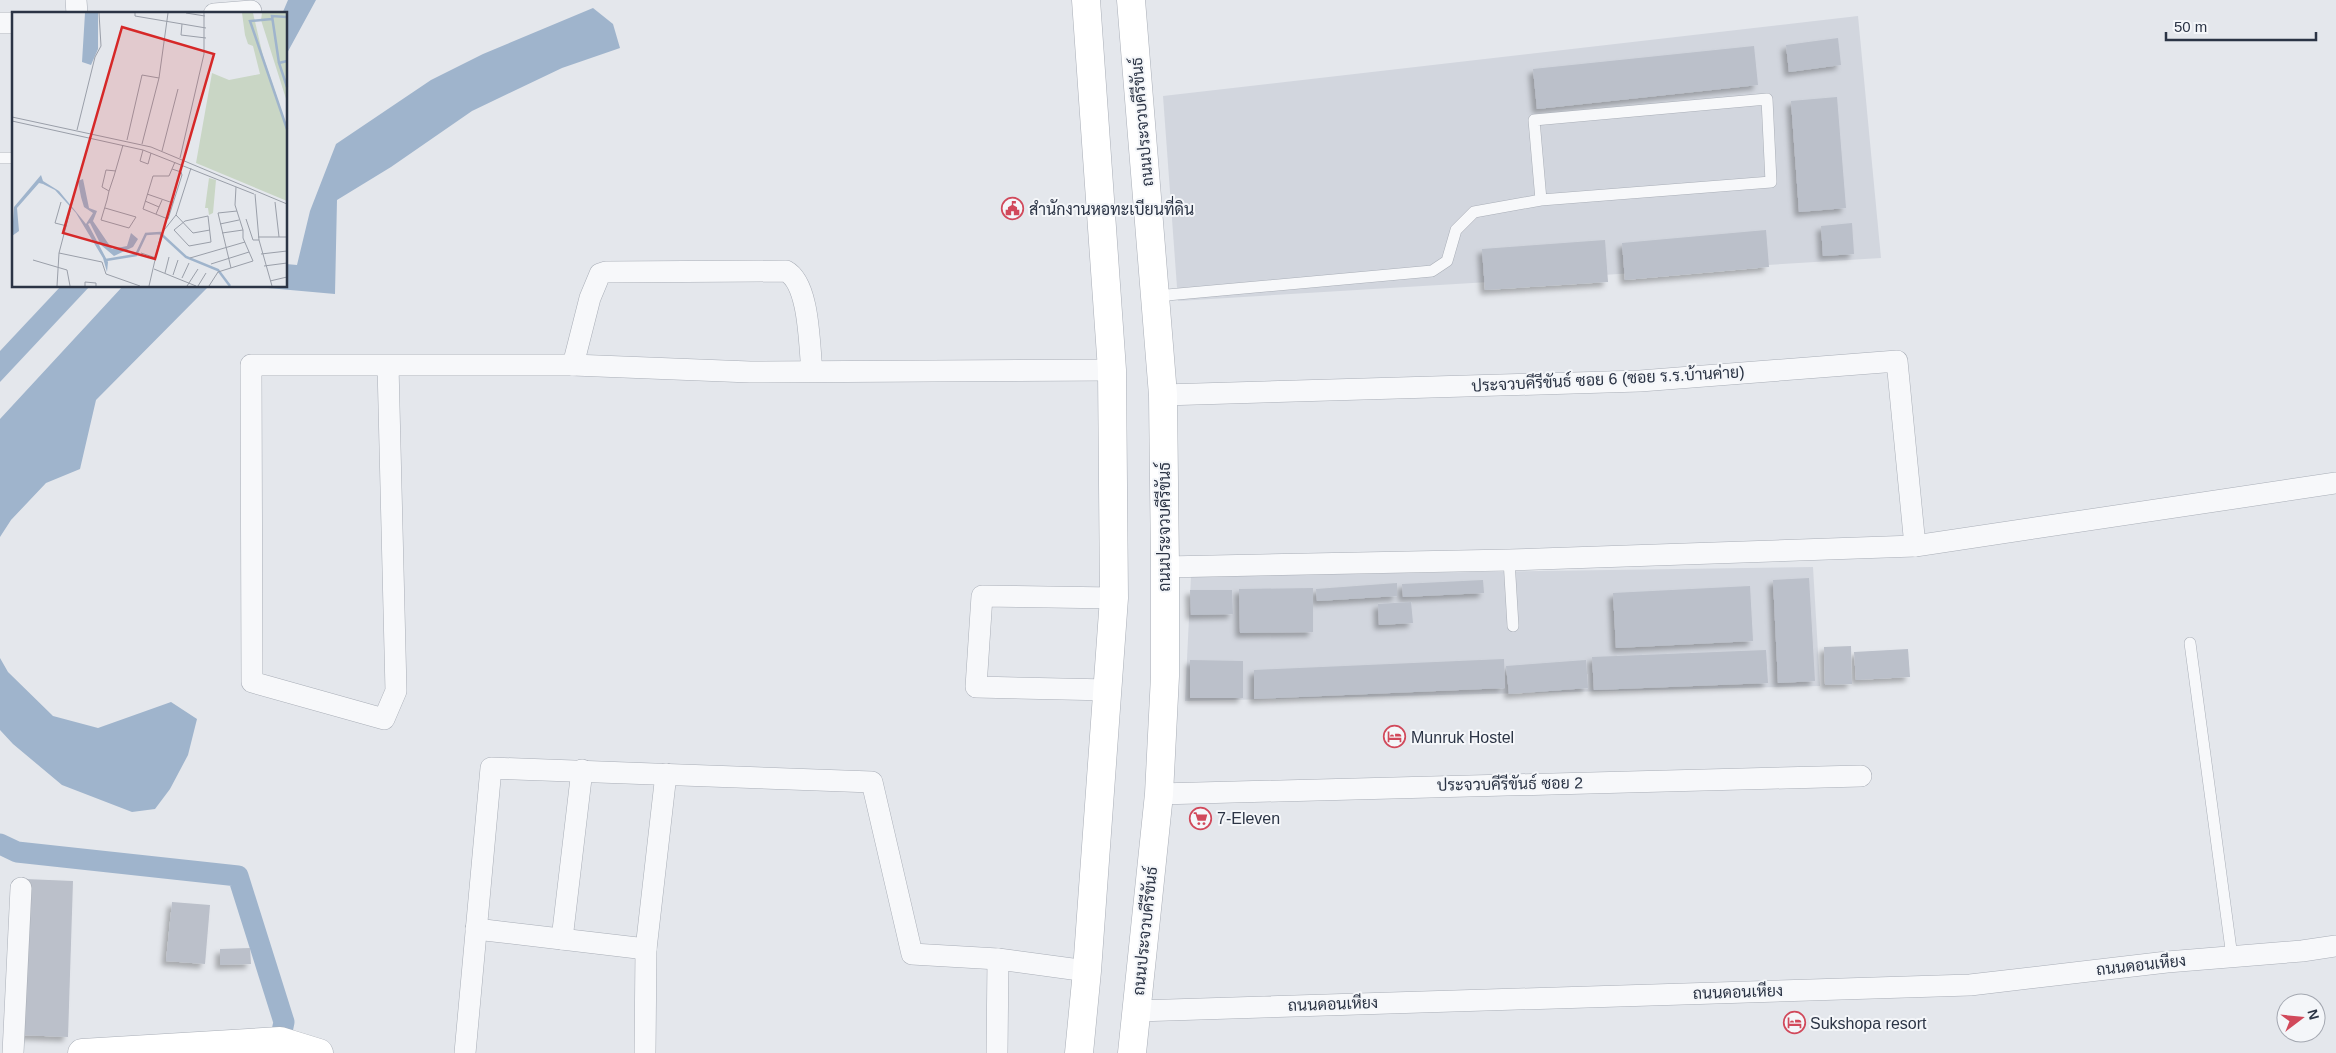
<svg xmlns="http://www.w3.org/2000/svg" width="2336" height="1053" font-family="Helvetica,Sarabun,sans-serif">
  <defs>
    <filter id="shadow"><feDropShadow dx="-4.5" dy="4.5" stdDeviation="2.5" flood-color="#0004"/></filter>
  </defs>
  <rect width="100%" height="100%" fill="#e4e7ec"/>
  <g fill="#d2d6de">
    <polygon points="1858,16 1881,258 1178,301 1163,96"/>
    <polygon points="1813,567 1820,686 1185,701 1191,576"/>
  </g>
  <g fill="#9fb4cc">
    <polygon points="288,0 316,0 286,55 286,14 282,14"/>
    <polygon points="593,8 613,24 620,48 562,68 472,111 391,167 337,200 335,294 247,286 286,286 286,264 297,265 310,211 336,144 431,80 483,54"/>
    <polygon points="61,286 90,286 0,382 0,351"/>
    <polygon points="123,286 209,286 96,400 80,469 46,483 11,520 0,537 0,419"/>
    <polygon points="0,658 8,672 53,716 98,728 171,702 197,719 188,755 170,789 155,809 132,812 62,785 13,744 0,730"/>
  </g>
  <g fill="none" stroke-linecap="round" stroke-linejoin="round">
    <polyline stroke="#9fb4cc" stroke-width="21" points="0,844 17,852 238,876 284,1022 280,1041 274,1053"/>
  </g>
  <g fill="#bbc0ca" filter="url(#shadow)">
    <polygon points="1838,38 1841,65 1789,72 1786,45"/>
    <polygon points="1754,46 1758,85 1537,109 1533,69"/>
    <polygon points="1837,97 1846,208 1799,212 1791,101"/>
    <polygon points="1852,223 1854,254 1823,256 1821,226"/>
    <polygon points="1766,230 1769,267 1625,280 1622,243"/>
    <polygon points="1605,240 1608,282 1485,290 1482,249"/>
    <polygon points="1809,578 1815,681 1778,683 1773,580"/>
    <polygon points="1483,580 1484,593 1403,597 1402,584"/>
    <polygon points="1397,583 1397,596 1317,601 1316,589"/>
    <polygon points="1750,586 1753,641 1616,648 1613,593"/>
    <polygon points="1313,588 1313,632 1240,633 1239,589"/>
    <polygon points="1190,590 1232,590 1233,614 1191,615"/>
    <polygon points="1411,602 1413,623 1379,625 1378,604"/>
    <polygon points="1851,646 1852,684 1825,685 1824,647"/>
    <polygon points="1908,649 1910,677 1856,680 1854,652"/>
    <polygon points="1766,650 1768,683 1594,690 1592,657"/>
    <polygon points="1504,659 1505,688 1254,699 1254,670"/>
    <polygon points="1190,660 1243,661 1243,698 1190,698"/>
    <polygon points="1586,660 1588,688 1509,694 1506,666"/>
    <polygon points="25,879 73,881 68,1037 20,1035"/>
    <polygon points="172,902 210,905 205,964 166,961"/>
    <polygon points="250,948 251,964 220,965 220,949"/>
  </g>
  <g fill="none" stroke-linecap="round" stroke-linejoin="round">
    <defs>
      <g id="lane">
        <polyline points="0,158 14,158"/>
        <polyline points="1156,296 1432,271 1447,261 1456,230 1474,212 1541,200 1771,182 1767,99 1534,120 1541,200"/>
        <polyline points="1509,560 1513,626"/>
        <polyline points="2190,643 2232,957"/>
      </g>
      <g id="street">
        <polyline points="76,0 77,14"/>
        <polyline points="214,14 251,11"/>
        <polyline points="0,23 14,23"/>
        <polyline points="388,365 396,691 384,719 252,682 251,365 573,365 750,372 1112,370"/>
        <path d="M573,365L590,298L600,274L606,272L786,271C810,284 809,346 812,371"/>
        <polyline points="1163,395 1640,381 1897,361 1915,546"/>
        <polyline points="1165,567 1509,560 1915,546 2336,483"/>
        <polyline points="1109,690 976,687 982,596 1114,598"/>
        <polyline points="1159,794 1861,776"/>
        <polyline points="476,929 646,949"/>
        <polyline points="562,939 582,770"/>
        <polyline points="1137,1011 1970,985 2167,962 2302,951 2336,946"/>
        <polyline points="13,1053 21,888"/>
        <polyline points="465,1053 491,768 872,782 912,954 998,959 1087,971"/>
        <polyline points="645,1053 646,949 666,774"/>
        <polyline points="997,1053 998,959"/>
      </g>
      <g id="secondary">
        <polyline points="1131,0 1163,395 1165,567 1165,676 1159,794 1132,1053"/>
        <polyline points="82,1053 280,1041 319,1053"/>
        <polyline points="1079,1053 1087,971 1114,598 1112,370 1086,0"/>
      </g>
    </defs>
    <use href="#lane" stroke="#a9aeb7" stroke-width="12"/>
    <use href="#street" stroke="#a9aeb7" stroke-width="22"/>
    <use href="#secondary" stroke="#a9aeb7" stroke-width="29"/>
    <use href="#lane" stroke="#f7f8fa" stroke-width="11"/>
    <use href="#street" stroke="#f7f8fa" stroke-width="21"/>
    <use href="#secondary" stroke="#fff" stroke-width="28"/>
  </g>
  <defs>
    <symbol id="civic-ring" viewBox="-11 -11 22 22"><circle r="9.5" fill="#f4f6f9" stroke="#d1495b" stroke-width="1.5"/><path d="M-.6-6.5H3V-4.5H.6V-3L4-1V1h2V6H-6V1h2V-1L-.6-3ZM-1.2 2.5V6h2.4V2.5Z" fill="#d1495b"/></symbol>
    <symbol id="hotel-ring" viewBox="-11 -11 22 22"><circle r="9.5" fill="#f4f6f9" stroke="#d1495b" stroke-width="1.5"/><path d="M-6-4.5h1.5V1H6V5H4.5V3h-9V5H-6ZM-4 0a1.8 1.8 0 1 1 3.6 0ZM.5 0V-2.5h3Q6-2.5 6 0Z" fill="#d1495b"/></symbol>
    <symbol id="supermarket-ring" viewBox="-11 -11 22 22"><circle r="9.5" fill="#f4f6f9" stroke="#d1495b" stroke-width="1.5"/><path d="M-6-5.5h2.5l.6 2H6L4.5 2H-2.5L-4.4-4H-6ZM-1.5 3.2a1.3 1.3 0 1 0 .1 0ZM3 3.2a1.3 1.3 0 1 0 .1 0Z" fill="#d1495b"/></symbol>
  </defs>
  <g fill-rule="evenodd">
    <use href="#civic-ring" x="1000" y="196" width="25" height="25"/>
    <use href="#hotel-ring" x="1382" y="724" width="25" height="25"/>
    <use href="#supermarket-ring" x="1188" y="806" width="25" height="25"/>
    <use href="#hotel-ring" x="1782" y="1010" width="25" height="25"/>
  </g>
  <g text-anchor="middle" dominant-baseline="central" stroke-width="4" stroke-linejoin="round" paint-order="stroke">
    <g font-size="16" fill="#2b3445" stroke="#f4f6f9">
      <text transform="translate(1142 122) rotate(-95)">ถนนประจวบคีรีขันธ์</text>
      <text transform="translate(1608 379) rotate(-3)">ประจวบคีรีขันธ์ ซอย 6 (ซอย ร.ร.บ้านค่าย)</text>
      <text transform="translate(1164 527) rotate(-90)">ถนนประจวบคีรีขันธ์</text>
      <text transform="translate(1510 784) rotate(-1)">ประจวบคีรีขันธ์ ซอย 2</text>
      <text transform="translate(1145 931) rotate(-84)">ถนนประจวบคีรีขันธ์</text>
      <text transform="translate(2141 965) rotate(-6)">ถนนดอนเหียง</text>
      <text transform="translate(1738 992) rotate(-2)">ถนนดอนเหียง</text>
      <text transform="translate(1333 1004) rotate(-2)">ถนนดอนเหียง</text>
    </g>
    <g font-size="16" fill="#2b3445" stroke="#f4f6f9" text-anchor="start">
      <text x="1029" y="209">สำนักงานหอทะเบียนที่ดิน</text>
      <text x="1411" y="737">Munruk Hostel</text>
      <text x="1217" y="818">7-Eleven</text>
      <text x="1810" y="1023">Sukshopa resort</text>
    </g>
  </g>
  <g transform="translate(12 12)">
    <rect width="275" height="275" fill="#e4e7ec"/>
    <path d="M230,1H241L251,44L275,115V189L184,151L200,61L217,68L248,62L241,34L236,32L233,23ZM250,1H275V90L249,8ZM197,166L204,168L201,201L197,203L196,196H193Z" fill="#c9d6c5"/>
    <path d="M73,1H86V37L79,53L70,50ZM29,163L31,169L47,179L74,212L81,201L72,195L69,185L66,169L71,167L77,196L85,199L81,209L100,237L115,234L119,221L126,227L121,235L102,244L89,233L78,211L76,212L96,250L95,260L91,246L64,201L43,178L31,172L27,171L5,196L7,219L0,224L2,195Z" fill="#9fb4cc"/>
    <path fill="none" stroke="#9fb4cc" stroke-width="2.5" d="M260,7L238,9L275,117M275,49L267,51L275,75M267,51L260,4L275,5M94,248L124,243L134,222L148,221L174,245L206,258L218,274"/>
    <path fill="none" stroke="#9a9fa9" stroke-width="1" d="M123,1V4L194,16M174,1L193,4M170,12L169,23L194,26M0,105L139,135L275,192M0,109L131,138L242,182M65,118L83,45L89,34L87,1M115,128L130,63L147,66M130,132L147,66L156,1M131,138L128,149L136,152L139,141M150,139L166,77M168,146L192,42V1M160,157L169,160L170,163L156,207L131,197L141,164H157L163,150M97,179L90,175L94,158L104,159M135,182L161,191M243,182L247,228L260,274M133,189L147,195M49,190L43,211L55,214M263,190L267,225M93,196L124,205L117,216L89,208L95,188L97,179L102,164L111,133M144,202L150,188M164,203L181,221L198,218M196,204L199,230L177,234L162,218L173,209ZM234,207L241,228H247M208,212L227,208M210,221L231,218L223,193L224,175M246,225H275M47,241L90,250L94,262L128,274M129,241L144,246M249,242L275,239M178,246L233,230M21,248L55,258L58,274M199,252L237,240M252,254L275,251M219,256L206,201L225,199M142,257L184,274M153,261L157,245M161,263L166,248M170,266L177,251M258,269L275,265M45,274L47,241L58,199M73,274V270L84,271V274M137,274L149,222L164,203L179,156M175,274L186,257M186,274L194,261M197,274L206,260L241,249L231,226V218"/>
    <path fill="#d62828" fill-opacity="0.15" stroke="#d62828" stroke-width="2.5" d="M110,15L202,42L143,247L51,221Z"/>
    <rect width="275" height="275" fill="none" stroke="#2b3445" stroke-width="2.5"/>
  </g>
  <g transform="translate(2301 1018) rotate(74)"><circle r="24" fill="#f4f6f9" stroke="#a4a8b1"/>
  <path d="M0-4L9 19L0 12L-9 19Z" fill="#d1495b"/>
  <text y="-8" font-size="14" font-weight="bold" text-anchor="middle" fill="#2b3445">N</text>
  </g>
  <path d="M2166 32v8h150v-8" fill="none" stroke="#2b3445" stroke-width="2.5"/>
  <text x="2174" y="32" font-size="15" fill="#2b3445" stroke="#f4f6f9" stroke-width="4" paint-order="stroke">50 m</text>
</svg>
